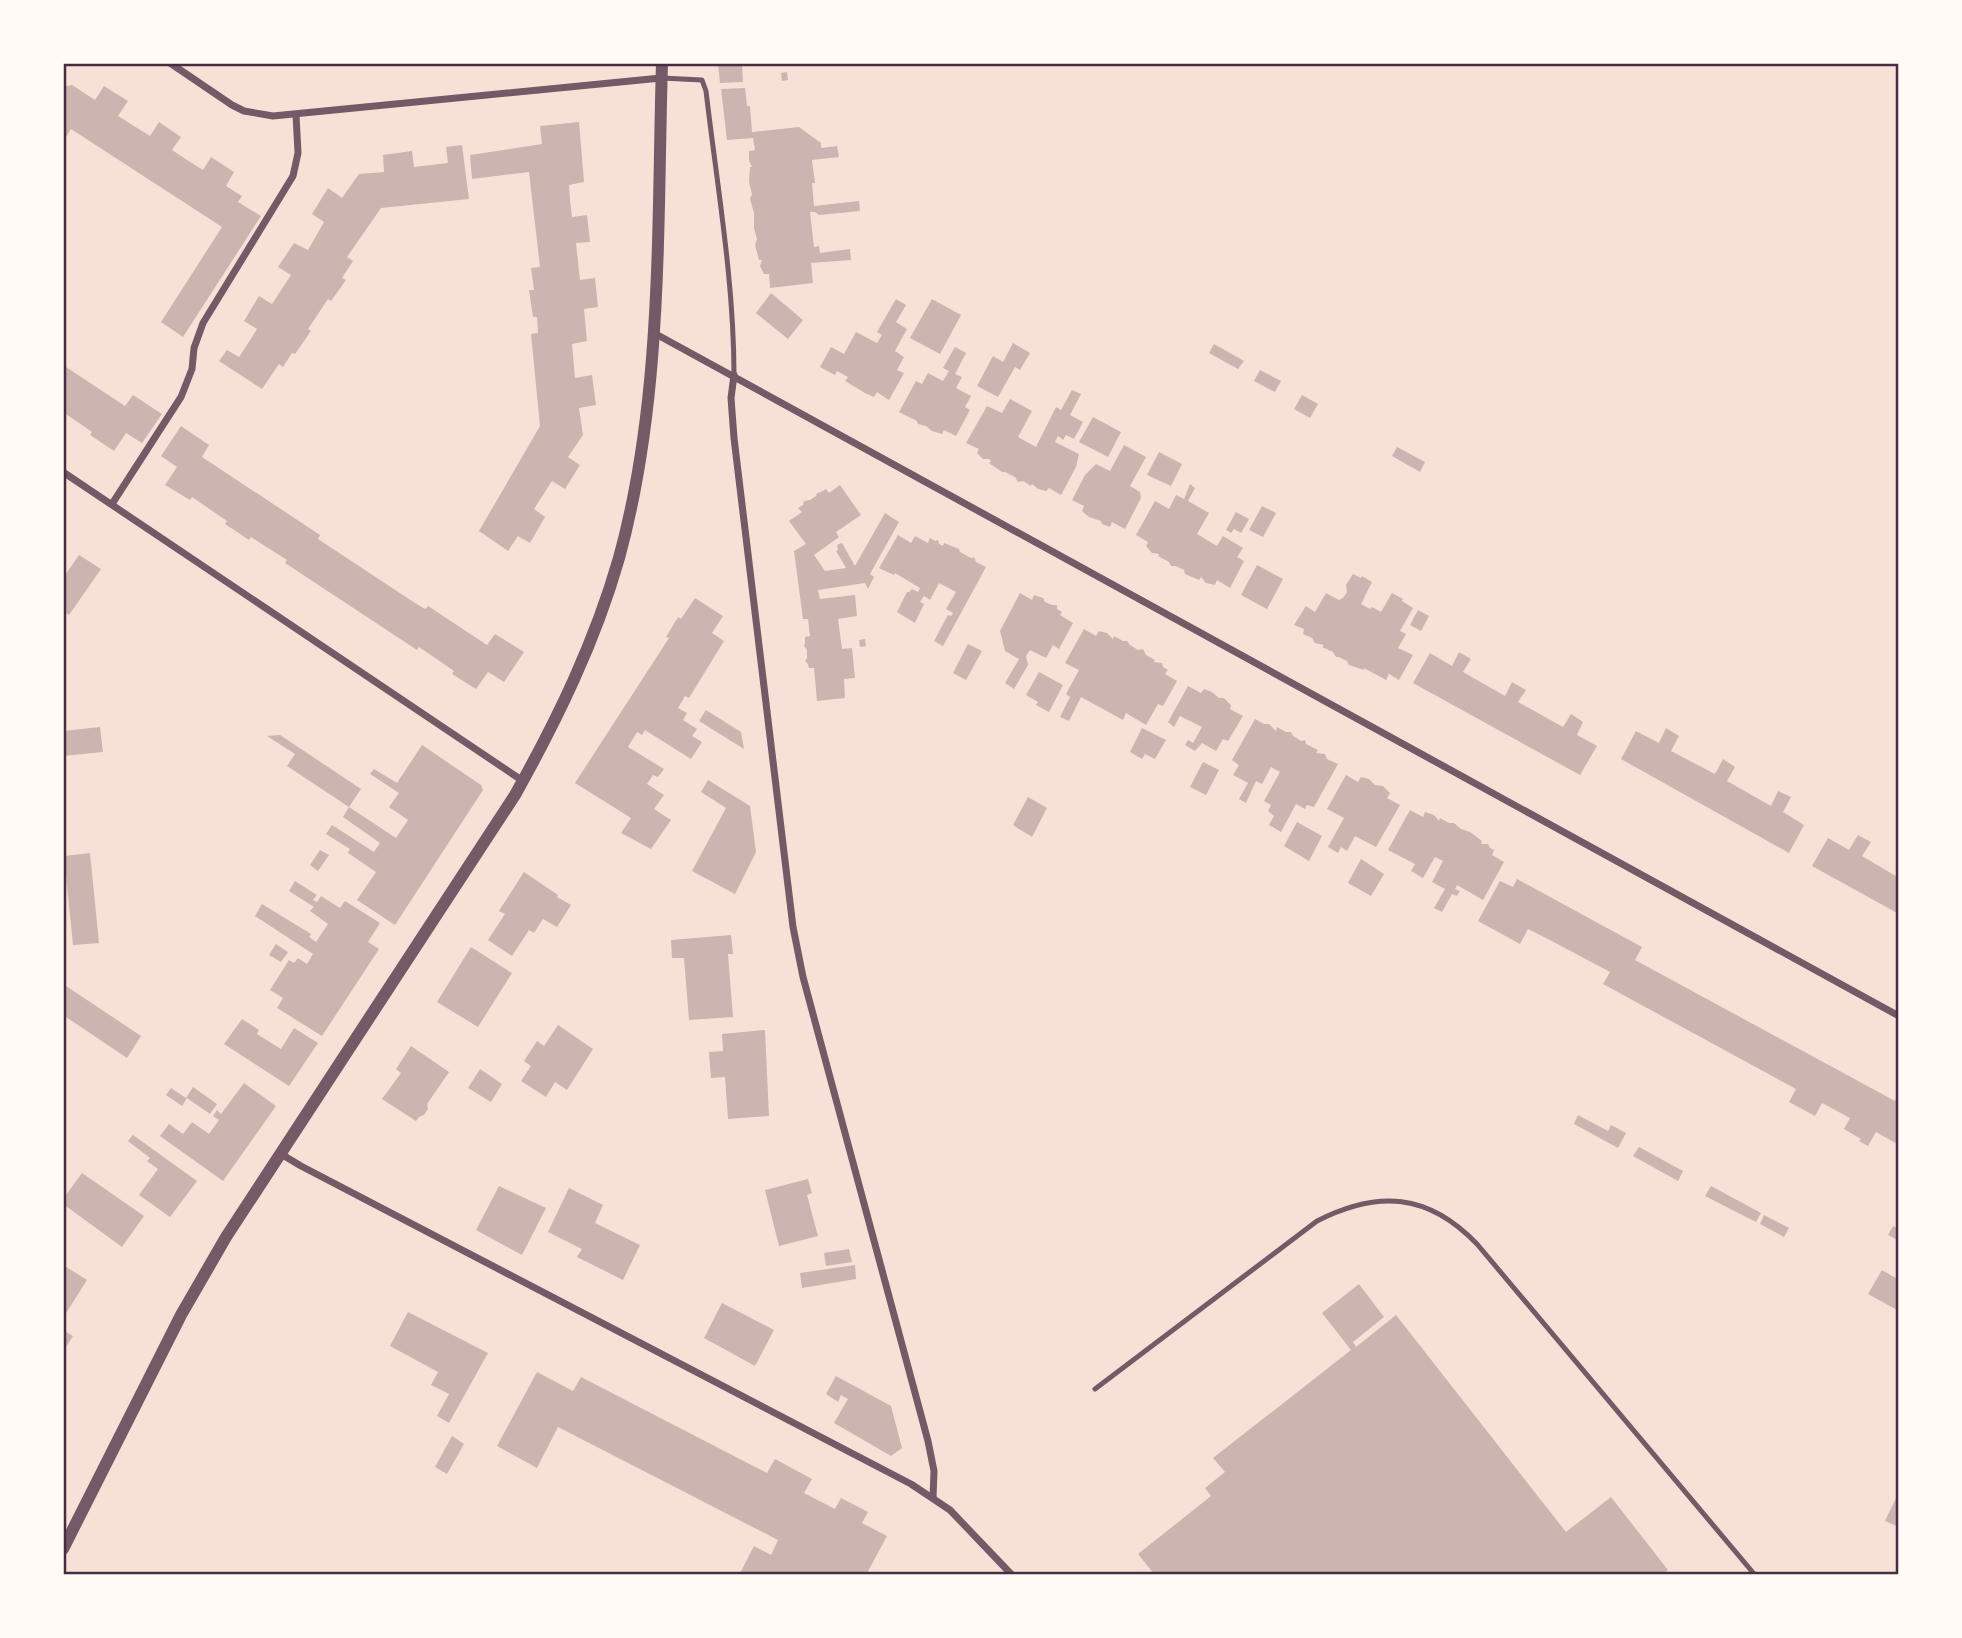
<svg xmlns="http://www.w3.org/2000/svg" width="1962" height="1638" font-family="Raleway,sans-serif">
  <rect width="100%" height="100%" fill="#f7e1d7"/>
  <g fill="#ccb4b1">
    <polygon points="718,63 748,63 748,65 742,65 743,82 720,83"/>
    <polygon points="787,72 788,80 782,81 781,73"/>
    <polygon points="72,85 95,100 104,86 128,101 118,116 150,136 159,122 181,137 172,150 187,160 203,170 211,157 234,172 226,186 242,196 238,202 261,216 183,337 161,322 222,227 71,129 63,142 63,87"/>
    <polygon points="745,88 747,106 750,106 752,132 799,127 821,143 821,148 837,146 839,157 812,160 815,183 812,183 814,206 859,201 860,211 819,215 815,212 810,212 814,247 819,246 820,253 850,249 851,260 811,263 813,283 770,288 769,274 764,274 760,266 762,260 759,260 755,245 757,239 754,228 754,213 750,199 752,194 749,182 750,167 752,167 749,161 749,151 755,150 753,138 727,140 721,89"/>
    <polygon points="579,122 584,182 569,185 570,200 572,217 587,215 590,242 576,243 580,280 595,278 598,307 584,309 587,341 572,344 575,378 592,375 596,405 579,408 583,435 568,457 580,465 565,489 552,481 534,509 545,517 530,543 518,536 508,551 479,531 540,426 531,334 538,333 537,317 533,317 529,290 534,290 531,268 540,267 529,172 472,179 470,155 542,144 540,126"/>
    <polygon points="462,145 469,199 381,208 347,257 353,261 342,278 346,280 331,301 328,299 308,329 311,331 295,354 292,353 283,367 279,364 262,389 219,361 227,350 239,357 247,345 257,329 244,321 259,296 272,304 291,275 278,267 294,243 308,250 324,222 312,214 328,188 342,198 359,174 384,172 383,155 412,151 414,167 448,163 446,147"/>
    <polygon points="771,293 803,320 788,339 756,313"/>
    <polygon points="896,299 906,305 896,322 907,329 895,351 904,357 897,370 904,373 889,400 877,392 874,397 865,393 845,381 848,377 837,371 835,375 820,367 831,347 844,354 856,332 877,343 882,335 877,332"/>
    <polygon points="932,299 961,315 940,354 910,338"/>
    <polygon points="1013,343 1030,353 1020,370 1015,367 998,397 977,386 993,356 1003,362"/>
    <polygon points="1214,344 1244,361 1238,369 1209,353"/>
    <polygon points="955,347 966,353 955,374 962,377 956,388 971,396 965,407 970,410 956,436 944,430 942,434 932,431 926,426 918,424 917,421 899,412 916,381 922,384 928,373 943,381 949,371 943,368"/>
    <polygon points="63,365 125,406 133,395 162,414 142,443 126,433 114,451 90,435 92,432 63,412"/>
    <polygon points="1260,370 1281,381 1275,392 1254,381"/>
    <polygon points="1072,390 1081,394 1070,415 1083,422 1074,439 1066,435 1063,440 1058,436 1055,442 1079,454 1076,467 1061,495 1049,488 1046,491 1038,489 1032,484 1031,486 1023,481 1018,482 1015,477 1005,472 1002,472 989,463 991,461 989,459 983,459 977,453 979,449 966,443 987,406 1002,413 1010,399 1032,411 1018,437 1036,447 1056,407 1061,410"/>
    <polygon points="1302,395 1318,404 1310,418 1294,409"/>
    <polygon points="1093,417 1121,432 1108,457 1079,442"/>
    <polygon points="181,426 209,445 202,457 320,535 318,539 415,603 425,609 428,606 487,645 495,634 524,652 504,682 488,672 476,689 452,674 454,671 419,647 417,650 285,563 287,560 251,537 249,540 225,524 227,521 192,497 190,500 165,485 177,467 161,456"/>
    <polygon points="1124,445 1146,457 1130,486 1140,492 1141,498 1125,529 1112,522 1110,527 1102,524 1101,521 1089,517 1082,511 1084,506 1072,500 1085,475 1096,464 1110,471"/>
    <polygon points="1397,447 1425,462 1420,472 1392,456"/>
    <polygon points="1159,452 1182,464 1171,486 1147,475"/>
    <polygon points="1190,484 1195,488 1188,501 1209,513 1197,534 1217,546 1223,536 1243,548 1237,557 1244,561 1230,588 1217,580 1215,585 1206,583 1201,577 1199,580 1185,574 1184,570 1176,566 1171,566 1169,562 1158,556 1159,554 1152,553 1146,546 1148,542 1136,535 1155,501 1169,509 1176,495 1184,499"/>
    <polygon points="840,485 861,515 836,532 839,537 814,555 825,571 846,568 836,551 838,550 837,545 842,543 855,566 885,513 899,522 870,574 874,577 868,589 865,583 818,590 820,599 855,595 857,616 838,619 842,649 852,648 855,678 844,679 845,698 817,701 814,668 809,668 808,664 805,661 807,658 807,650 804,646 805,643 805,637 810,636 808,619 803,619 794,551 806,544 789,521 802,512 798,508 803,505 804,501 810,500 816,496 817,493 821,492 826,489 829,493"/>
    <polygon points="1262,506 1276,513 1263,537 1249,530"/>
    <polygon points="1236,512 1249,519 1241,533 1234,529 1231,533 1226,530"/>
    <polygon points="898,535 911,543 915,536 928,543 930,538 935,541 938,540 939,544 943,546 944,543 959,549 960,552 971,558 974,557 976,562 986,567 943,646 934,641 948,615 951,616 953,613 946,609 956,592 939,583 930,600 924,596 920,602 924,604 915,623 897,612 907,592 909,592 912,589 918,592 920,588 895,573 894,575 879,568"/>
    <polygon points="79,555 101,569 69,615 63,611 63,578"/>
    <polygon points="1257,565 1283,579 1267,609 1241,595"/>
    <polygon points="1353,574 1361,578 1362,576 1372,582 1361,604 1370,609 1372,607 1381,612 1392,593 1403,599 1402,601 1413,608 1400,631 1406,634 1398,648 1413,655 1399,680 1389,674 1386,680 1364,668 1364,670 1349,665 1347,661 1339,657 1336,657 1333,652 1322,647 1324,645 1315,643 1312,638 1303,634 1304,629 1294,625 1306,606 1315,612 1326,593 1339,600 1343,598 1347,592 1346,585"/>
    <polygon points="1020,593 1032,600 1034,595 1043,598 1045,602 1052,605 1057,605 1057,609 1062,612 1060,615 1073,623 1059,649 1053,645 1046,658 1030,650 1026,656 1028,665 1014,689 1005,683 1019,659 1005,651 1000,631"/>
    <polygon points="695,598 723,616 712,633 724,641 689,698 685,696 678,708 687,713 683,720 697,729 692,736 702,742 691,759 645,730 642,735 637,732 628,747 664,769 658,777 653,775 647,784 664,795 654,809 671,820 651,849 621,833 631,818 575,783 669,638 666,637 678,617 681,619"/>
    <polygon points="1418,610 1429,616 1421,631 1410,625"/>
    <polygon points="1084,629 1096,636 1099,631 1107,633 1113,639 1114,636 1123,641 1127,641 1130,645 1138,650 1143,649 1146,655 1155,660 1154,662 1162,663 1163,667 1168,670 1165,674 1177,681 1163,706 1158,704 1146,725 1126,713 1123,720 1081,697 1069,721 1060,717 1070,697 1066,694 1079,670 1065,663"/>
    <polygon points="865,639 866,646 860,647 859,640"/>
    <polygon points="968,644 982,651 966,680 953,673"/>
    <polygon points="1459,652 1471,659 1463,672 1505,696 1512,682 1526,690 1518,702 1563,727 1571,714 1583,722 1577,735 1597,746 1580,775 1413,683 1430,653 1452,666"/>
    <polygon points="1039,672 1063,685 1049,712 1036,705 1038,702 1026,695"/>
    <polygon points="1188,686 1201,693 1204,689 1212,692 1219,698 1224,698 1231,705 1230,709 1243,716 1228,741 1223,739 1216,751 1202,743 1195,751 1185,745 1188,740 1193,743 1202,727 1180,716 1174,727 1168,722"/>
    <polygon points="706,710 741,732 744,749 699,721"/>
    <polygon points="1255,719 1264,724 1269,724 1276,731 1277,727 1286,732 1291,732 1293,736 1301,741 1305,740 1306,744 1318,750 1316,753 1325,754 1327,759 1338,764 1314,807 1307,805 1305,809 1296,804 1281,832 1269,825 1274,816 1268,811 1271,805 1264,801 1280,772 1271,767 1262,784 1256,781 1246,803 1239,799 1248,783 1233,775 1239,765 1232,760"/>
    <polygon points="100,727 103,752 63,756 63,731"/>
    <polygon points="1142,728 1166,740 1155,759 1145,754 1142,759 1130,752"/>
    <polygon points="1666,728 1679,736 1671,751 1715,774 1723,759 1735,767 1727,781 1771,806 1778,791 1791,797 1783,812 1804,825 1789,853 1621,759 1636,731 1659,743"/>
    <polygon points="280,735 361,789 349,807 287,766 295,754 267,736"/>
    <polygon points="422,745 481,785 483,790 395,925 357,900 376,872 348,853 350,849 326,834 332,825 374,852 380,843 343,817 349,807 396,838 408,820 389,807 399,793 370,774 374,769 397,783"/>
    <polygon points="1203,762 1219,770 1206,795 1190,787"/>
    <polygon points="1346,775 1358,782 1361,777 1369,779 1375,785 1383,786 1390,793 1387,798 1400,805 1376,847 1355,836 1347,851 1341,847 1338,853 1328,847 1344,818 1327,809"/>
    <polygon points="708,780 750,806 756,852 735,894 692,871 726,808 701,792"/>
    <polygon points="1028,797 1047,808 1032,837 1013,825"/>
    <polygon points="1410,810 1423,817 1425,812 1434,815 1439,821 1440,818 1449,823 1454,823 1461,829 1470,832 1482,841 1481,843 1482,844 1488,844 1490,848 1494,850 1492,855 1504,862 1483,900 1457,885 1455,889 1460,891 1457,896 1452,894 1442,912 1434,908 1445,889 1432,882 1443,861 1435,857 1423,878 1411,871 1415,864 1388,850"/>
    <polygon points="1297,822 1322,836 1309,861 1284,846"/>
    <polygon points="1858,835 1871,842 1862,856 1899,878 1899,914 1812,866 1828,838 1849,850"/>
    <polygon points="320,850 329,855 318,871 310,865"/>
    <polygon points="90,853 99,943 73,945 64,856"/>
    <polygon points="1361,859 1384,874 1371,896 1348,883"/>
    <polygon points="524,872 558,895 557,897 571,905 557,927 543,919 534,933 529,930 512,956 488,940 505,914 499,911"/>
    <polygon points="1517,879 1642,947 1635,960 1895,1101 1899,1093 1899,1145 1876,1132 1868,1146 1859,1141 1861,1139 1844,1129 1850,1118 1822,1103 1815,1116 1789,1102 1796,1089 1603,984 1610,972 1548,939 1528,929 1520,944 1478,921 1500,881 1513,887"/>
    <polygon points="295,881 317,895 313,900 317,902 321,896 340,908 345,901 380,923 368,942 379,949 322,1036 277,1008 283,998 270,990 289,960 294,963 298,958 307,964 313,954 255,916 262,904 311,934 309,937 316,942 328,924 310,911 314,907 289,891"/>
    <polygon points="731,935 733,954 728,954 733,1017 689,1020 684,958 672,958 671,940"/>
    <polygon points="276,944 288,952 281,962 269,955"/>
    <polygon points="471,947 512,973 478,1027 437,1002"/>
    <polygon points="63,984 141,1036 127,1058 63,1015"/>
    <polygon points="242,1019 259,1030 257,1034 281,1049 294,1028 318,1043 289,1086 224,1044"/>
    <polygon points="558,1025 593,1049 567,1090 555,1082 546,1097 521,1081 531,1066 524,1061 537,1041 544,1046"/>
    <polygon points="765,1030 769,1116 728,1119 725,1077 711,1078 709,1052 723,1051 722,1034"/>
    <polygon points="411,1046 449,1072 427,1104 428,1109 424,1115 419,1117 416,1121 382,1099 401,1073 396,1069"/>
    <polygon points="480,1069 502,1084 491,1102 468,1088"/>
    <polygon points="244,1083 276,1106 223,1181 160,1136 169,1124 183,1134 192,1122 209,1134 219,1120 213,1116 217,1110 221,1114"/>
    <polygon points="193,1087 217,1104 210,1114 187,1098 182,1106 166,1095 171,1088 186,1098"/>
    <polygon points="1578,1115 1608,1131 1611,1125 1626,1133 1618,1148 1574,1124"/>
    <polygon points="133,1135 197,1181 170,1217 139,1195 158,1169 147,1161 150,1158 128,1141"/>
    <polygon points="1639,1147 1683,1171 1678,1181 1633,1156"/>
    <polygon points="82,1173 144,1216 122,1247 63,1204 63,1199"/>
    <polygon points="808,1179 812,1193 807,1195 818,1236 779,1246 765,1190"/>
    <polygon points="499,1186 546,1208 522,1255 476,1230"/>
    <polygon points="1711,1186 1761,1213 1756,1222 1705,1196"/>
    <polygon points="569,1188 603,1205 595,1223 640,1245 623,1280 577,1257 582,1249 548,1232"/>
    <polygon points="1764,1215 1789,1228 1784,1237 1760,1224"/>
    <polygon points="1893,1226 1899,1229 1899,1241 1888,1235"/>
    <polygon points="849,1249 852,1262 826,1266 824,1253"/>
    <polygon points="63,1265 87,1280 63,1318"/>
    <polygon points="855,1265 856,1279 802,1288 800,1273"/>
    <polygon points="1882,1270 1899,1280 1899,1311 1868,1294"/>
    <polygon points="1359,1284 1384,1317 1353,1342 1356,1347 1396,1315 1566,1532 1611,1497 1668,1570 1661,1575 1155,1575 1138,1554 1211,1496 1205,1488 1225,1472 1213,1458 1351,1350 1322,1313"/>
    <polygon points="722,1303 774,1330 755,1366 704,1338"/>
    <polygon points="408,1312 488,1353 449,1423 437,1416 449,1394 431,1385 438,1372 390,1346"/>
    <polygon points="63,1330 73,1336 63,1352"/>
    <polygon points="537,1372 573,1391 581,1377 767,1473 775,1459 812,1479 804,1493 835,1509 841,1498 868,1512 862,1523 887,1536 866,1575 739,1575 754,1546 771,1555 778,1540 558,1427 537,1468 497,1446"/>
    <polygon points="836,1376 891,1406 902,1448 891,1456 834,1423 848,1399 841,1395 838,1402 826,1394"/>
    <polygon points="452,1436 464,1444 447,1474 435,1467"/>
    <polygon points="1899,1492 1899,1527 1885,1521"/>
  </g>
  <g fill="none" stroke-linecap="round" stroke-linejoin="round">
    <g stroke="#755966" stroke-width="5">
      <path d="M661,78L702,80L706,91C717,185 734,281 734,375"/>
      <path d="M1095,1389L1317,1221C1378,1190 1428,1193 1477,1244L1755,1575"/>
    </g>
    <g stroke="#755966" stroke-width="7">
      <polyline points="170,63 232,105 244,111 273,116 661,78"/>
      <polyline points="654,333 1899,1016"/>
      <polyline points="734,375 731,398 734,438 793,927 803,977 928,1441 934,1471 933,1498"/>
      <polyline points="63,472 523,781"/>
      <polyline points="112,504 181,397 192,369 194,348 203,323 293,176 298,153 296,115"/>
      <polyline points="281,1154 301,1166 911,1484 950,1510 1012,1575"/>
    </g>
    <path stroke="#755966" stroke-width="12" d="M63,1549L181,1315L226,1237L515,795C557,720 595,642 619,558C663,398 657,228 662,63"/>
  </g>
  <rect width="1962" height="1638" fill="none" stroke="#fffaf5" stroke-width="130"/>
  <rect x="65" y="65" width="1832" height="1508" fill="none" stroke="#4a2c40" stroke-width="2.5"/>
</svg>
